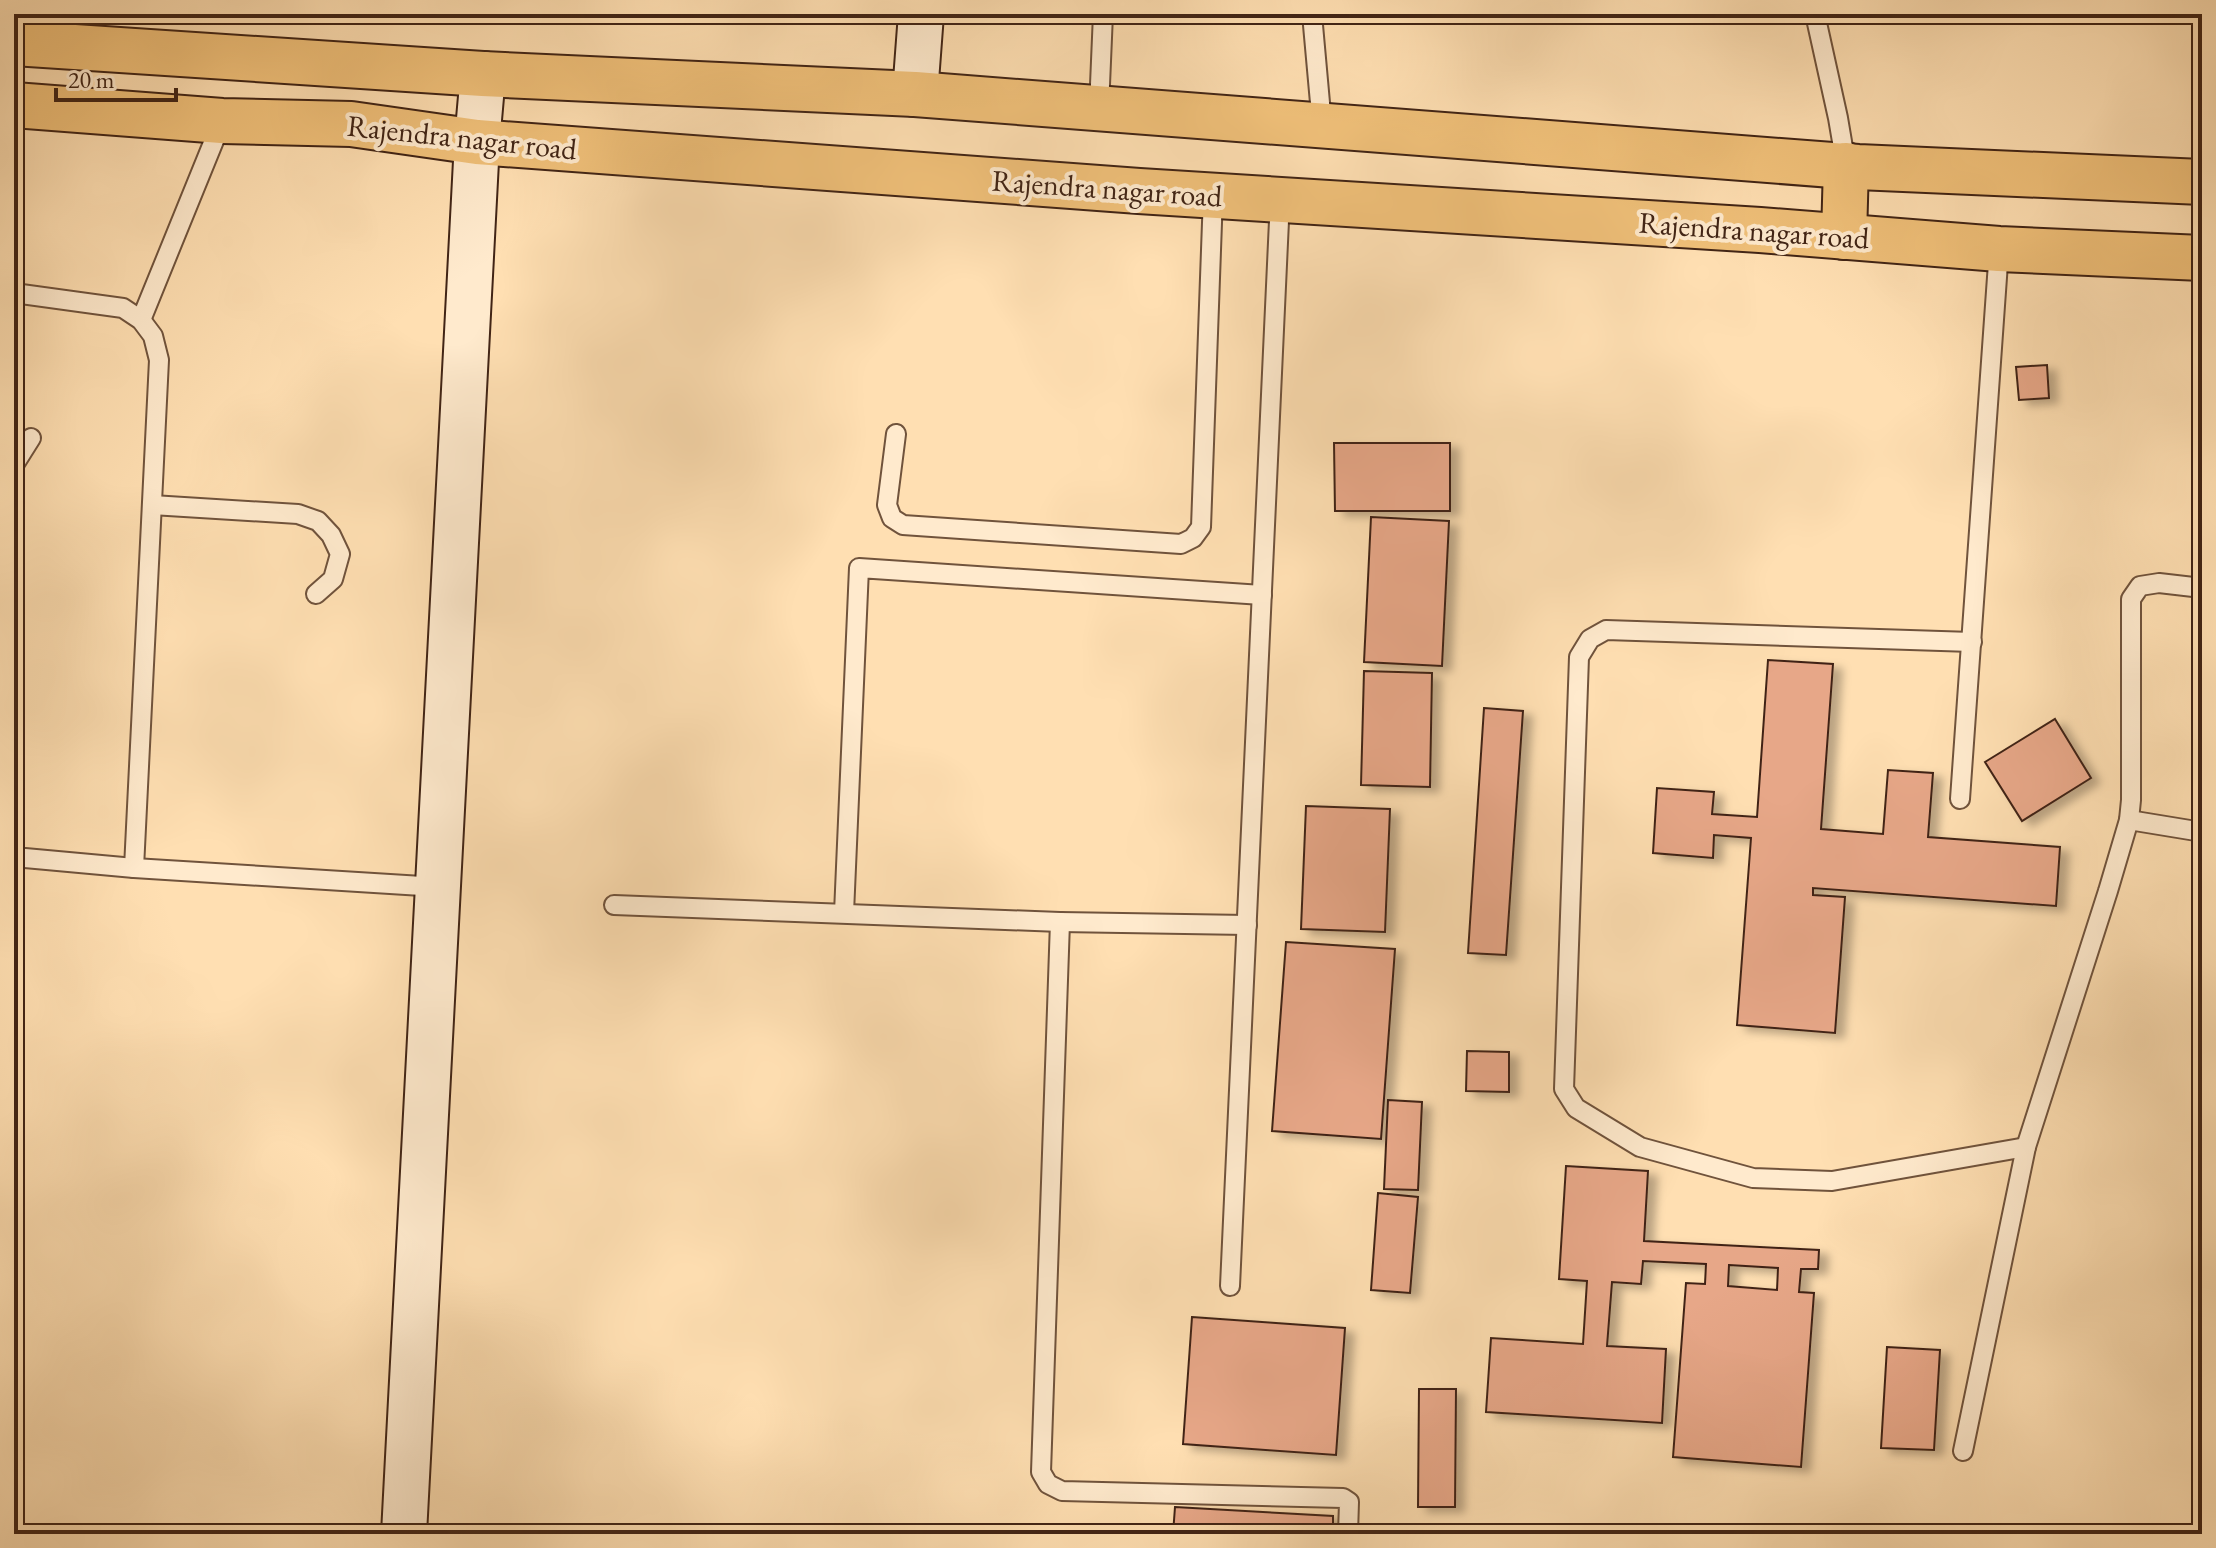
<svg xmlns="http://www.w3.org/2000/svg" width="2216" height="1548" font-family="'EB Garamond',serif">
  <defs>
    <filter id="shadow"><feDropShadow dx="9" dy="5" stdDeviation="4" flood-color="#0004"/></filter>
  </defs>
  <rect width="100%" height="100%" fill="#ffdfb2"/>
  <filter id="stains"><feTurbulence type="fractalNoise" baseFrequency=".0025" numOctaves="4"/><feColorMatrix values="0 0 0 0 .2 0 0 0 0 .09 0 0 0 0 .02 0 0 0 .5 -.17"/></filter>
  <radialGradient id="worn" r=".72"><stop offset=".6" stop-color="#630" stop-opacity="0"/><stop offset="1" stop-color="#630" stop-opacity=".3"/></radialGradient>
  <g fill="#e7a788" stroke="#412415" stroke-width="2" fill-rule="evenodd" filter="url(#shadow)">
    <polygon points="2047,365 2049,398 2019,400 2016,367"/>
    <polygon points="1334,443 1450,443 1450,511 1335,511"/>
    <polygon points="1371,517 1449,521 1442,666 1364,662"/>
    <polygon points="1768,660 1833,664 1821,829 1883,834 1888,770 1933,773 1928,837 2060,847 2056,906 1813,888 1813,895 1845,897 1835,1033 1737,1025 1751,838 1714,835 1713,858 1653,853 1657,788 1714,792 1712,814 1757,817"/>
    <polygon points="1364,671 1432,673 1430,787 1361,785"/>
    <polygon points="1484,708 1523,711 1506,955 1468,953"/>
    <polygon points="2055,719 2091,778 2022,821 1985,762"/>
    <polygon points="1306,806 1390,809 1385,932 1301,929"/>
    <polygon points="1286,942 1395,949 1381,1139 1272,1131"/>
    <polygon points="1467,1051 1509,1052 1509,1092 1466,1091"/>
    <polygon points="1388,1100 1422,1102 1418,1190 1384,1189"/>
    <path d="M1566,1166L1648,1171L1644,1241L1819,1250L1818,1269H1801L1799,1292L1814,1293L1801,1467L1673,1457L1686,1283L1705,1284L1706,1264L1643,1261L1641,1284L1612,1282L1607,1346L1666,1349L1662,1423L1486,1412L1491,1338L1583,1344L1587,1281L1559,1279ZM1729,1265L1778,1268L1777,1290L1728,1286Z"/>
    <polygon points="1378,1193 1418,1197 1410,1293 1371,1290"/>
    <polygon points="1192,1317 1345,1328 1336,1455 1183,1444"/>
    <polygon points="1887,1347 1940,1350 1934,1450 1881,1448"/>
    <polygon points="1419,1389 1456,1389 1455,1507 1418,1507"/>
    <polygon points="1175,1507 1333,1516 1333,1534 1173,1534"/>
    <polygon points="1416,1529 1456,1532 1456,1534 1416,1534"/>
  </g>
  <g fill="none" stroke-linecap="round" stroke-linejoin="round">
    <defs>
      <g id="lane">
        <polyline points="1312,14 1322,125"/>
        <polyline points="1815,14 1838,118 1846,165"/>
        <polyline points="1099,108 1103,14"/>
        <polyline points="14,293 123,308 141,320 153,336 159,360 134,868"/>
        <polyline points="141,320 222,121"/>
        <polyline points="896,434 887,505 892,518 903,525 1181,544 1193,538 1201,527 1213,195"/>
        <polyline points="14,465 31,438"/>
        <polyline points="152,505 298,514 318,521 331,535 340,554 333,579 316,594"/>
        <polyline points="1972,642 1606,630 1590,639 1579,657 1564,1089 1576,1108 1640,1147 1753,1178 1832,1181 2026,1147"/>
        <polyline points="1960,799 1999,249"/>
        <polyline points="2129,820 2202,832"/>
        <polyline points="14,857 134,868 438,887"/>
        <polyline points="614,905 1060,922 1247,925"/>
        <polyline points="844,913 859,568 1262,595"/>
        <polyline points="1060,922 1041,1472 1048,1484 1062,1491 1343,1498 1349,1502 1348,1534"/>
        <polyline points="1230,1286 1280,199"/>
        <polyline points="1963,1451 2026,1147 2108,891 2129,820 2131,800 2131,599 2140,586 2159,583 2202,588"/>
      </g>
      <g id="secondary">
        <polyline points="915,94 921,14"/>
        <polyline points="404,1534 477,142 483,74"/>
      </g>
      <g id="primary">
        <polyline points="14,43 483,74 915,94 1858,167 2202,182"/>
        <polyline points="14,105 222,121 351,124 477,142 1139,191 1760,230 1999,249 2202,258"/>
        <polyline points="1844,237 1846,165"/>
      </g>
    </defs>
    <use href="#lane" stroke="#70533c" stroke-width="22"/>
    <use href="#secondary" stroke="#412415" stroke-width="48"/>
    <use href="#primary" stroke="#412415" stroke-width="48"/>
    <use href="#lane" stroke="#ffeacd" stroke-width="18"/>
    <use href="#secondary" stroke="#ffeacd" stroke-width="44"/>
    <use href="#primary" stroke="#f0c079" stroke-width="44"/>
  </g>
  <g text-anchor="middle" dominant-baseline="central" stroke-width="8" stroke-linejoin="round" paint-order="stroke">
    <g font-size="30" fill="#412415" stroke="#ffeacd">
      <text transform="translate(462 137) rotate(6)">Rajendra nagar road</text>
      <text transform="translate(1107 188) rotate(4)">Rajendra nagar road</text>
      <text transform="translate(1754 230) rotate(4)">Rajendra nagar road</text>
    </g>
  </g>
  <rect width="2216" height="1548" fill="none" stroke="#ffdfb2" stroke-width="48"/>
  <rect x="16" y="16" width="2184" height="1516" fill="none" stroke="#412415" stroke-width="4"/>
  <rect x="24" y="24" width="2168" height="1500" fill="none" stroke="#412415" stroke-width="2"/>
  <path d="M56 88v12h120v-12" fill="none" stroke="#412415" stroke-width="4"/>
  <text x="68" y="88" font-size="24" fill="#412415" stroke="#ffeacd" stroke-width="6" paint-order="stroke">20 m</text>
  <rect width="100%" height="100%" filter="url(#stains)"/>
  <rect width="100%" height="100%" fill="url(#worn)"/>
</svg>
